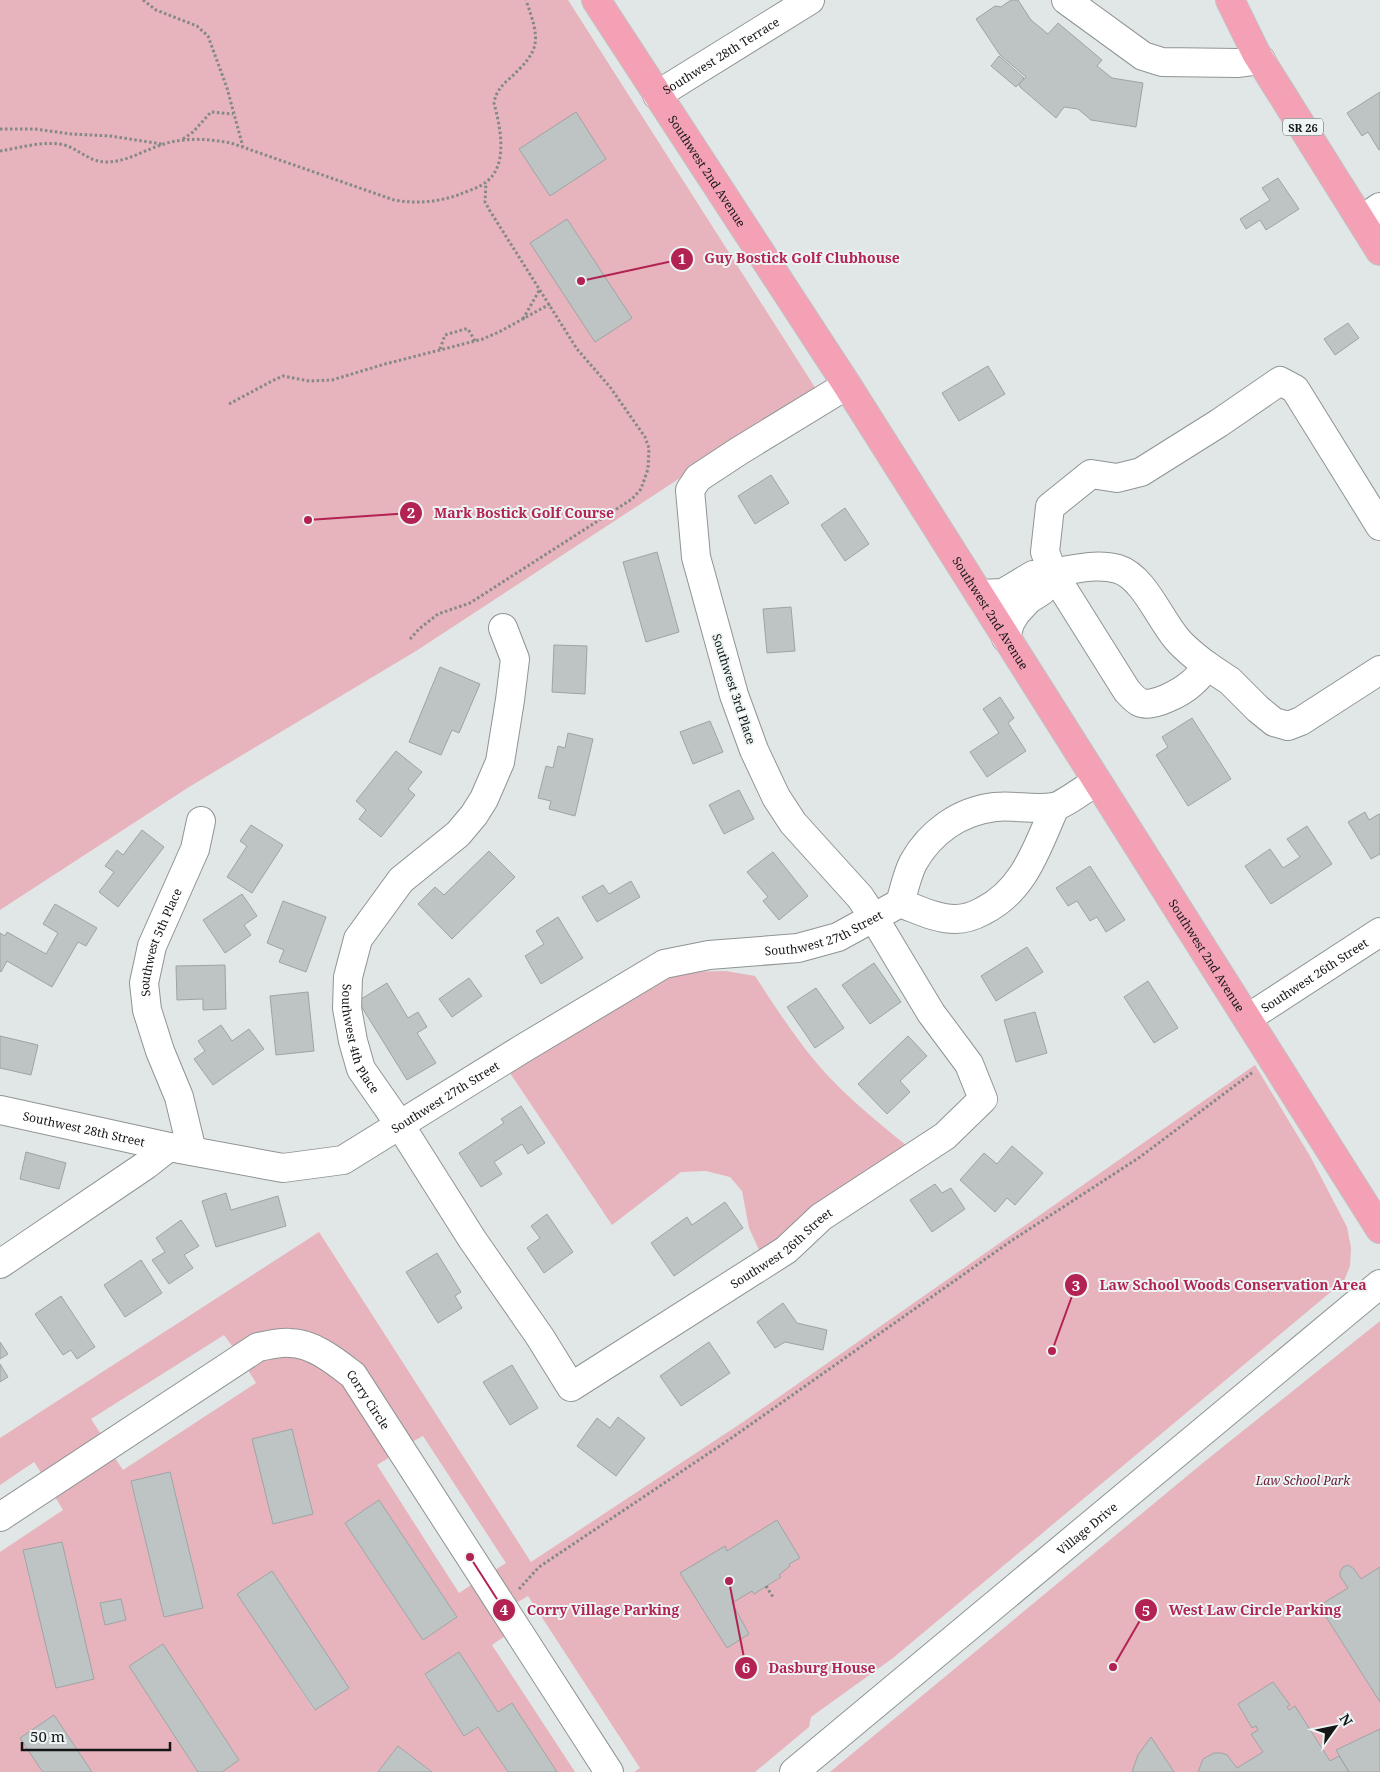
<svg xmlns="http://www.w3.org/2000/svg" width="1380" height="1772" font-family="'Noto Serif',serif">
  <rect width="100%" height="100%" fill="#e0e7e6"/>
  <g fill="#e7b4bd" fill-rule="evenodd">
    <polygon points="0,0 568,0 816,389 416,651 189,787 0,910"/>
    <path d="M726,971L755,976C778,1011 801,1047 830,1078C854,1103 881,1125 907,1146L783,1239L760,1252L749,1228L742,1191L730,1177L706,1171L681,1172L612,1225L510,1073L591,1021L648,986L684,972Z"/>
    <polygon points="1255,1065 1310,1156 1347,1227 1351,1248 1350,1266 1344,1281 893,1658 811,1717 809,1727 755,1772 634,1772 640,1768 528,1596 513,1605 492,1572 506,1563 423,1436 408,1444 341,1356 236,1351 224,1335 91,1419 103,1437 44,1477 34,1462 0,1485 0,1438 319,1232 531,1562 743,1422"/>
    <polygon points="1380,1321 1380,1772 830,1772 1204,1462"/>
    <path d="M291,1352L333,1368L395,1454L377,1465L459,1593L474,1583L508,1634L492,1645L575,1772H557L512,1703L498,1712L459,1652L425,1675L464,1736L478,1727L508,1772H432L398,1746L378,1772H222L239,1760L163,1644L129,1666L198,1772H92L20,1738L43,1772H0V1552L63,1510L54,1495L113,1455L123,1470L256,1383L245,1365ZM292,1429L313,1514L274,1523ZM170,1472L203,1607L164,1617L131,1482ZM379,1500L457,1617L423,1640L345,1523ZM61,1542L94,1679L56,1688L23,1551ZM238,1594L348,1688L314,1710ZM121,1599L126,1620L105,1625L100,1603Z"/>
  </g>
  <g fill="#bdc4c3" stroke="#9da4a4">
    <polygon points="1011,0 1018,0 1031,20 1048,34 1058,23 1102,60 1097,66 1112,78 1143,83 1136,127 1091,120 1078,109 1064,107 1056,118 1020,87 1019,85 1026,77 1000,55 976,19 995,6 1001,7"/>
    <polygon points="999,56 1024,78 1016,87 991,66"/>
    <polygon points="1380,92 1380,149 1379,150 1368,132 1362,136 1347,113"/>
    <polygon points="576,112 606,159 550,196 519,149"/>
    <polygon points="1278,178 1299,209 1266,230 1260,220 1246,229 1240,219 1270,200 1262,188"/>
    <polygon points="567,219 632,318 595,342 530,243"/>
    <polygon points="1348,323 1359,338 1335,355 1324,339"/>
    <polygon points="988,366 1005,394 959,421 942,393"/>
    <polygon points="771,475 789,503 755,524 738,496"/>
    <polygon points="845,508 869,544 845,561 821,525"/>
    <polygon points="657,552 679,632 646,642 623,562"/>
    <polygon points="791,607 795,651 767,653 763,609"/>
    <polygon points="554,645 587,646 585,694 552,692"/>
    <polygon points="440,667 480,684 459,733 452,730 441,755 409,742"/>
    <polygon points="1000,697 1014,718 1008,723 1026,751 987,777 970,752 999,733 983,709"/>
    <polygon points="1192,718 1231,779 1188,806 1156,755 1168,747 1162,737"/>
    <polygon points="710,721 723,752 693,764 680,732"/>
    <polygon points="568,733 593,739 575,816 549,809 551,801 538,798 546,766 553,768 558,746 565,748"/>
    <polygon points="396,751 422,772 408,789 415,795 381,837 359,819 366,810 356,801"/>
    <polygon points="739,790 754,819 724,834 709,805"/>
    <polygon points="1365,812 1369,820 1379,814 1380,815 1380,854 1371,859 1348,822"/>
    <polygon points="251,825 283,845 252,893 227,877 247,846 240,841"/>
    <polygon points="1307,826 1332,864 1271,904 1245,866 1270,849 1283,868 1300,857 1287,839"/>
    <polygon points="142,830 164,847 118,907 99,892 114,872 105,866 117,850 123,855"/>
    <polygon points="489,851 515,877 452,939 418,904 435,887 444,895"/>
    <polygon points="773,852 808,896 779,920 763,901 768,897 747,872"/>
    <polygon points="1090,866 1125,920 1106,932 1097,917 1090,921 1077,901 1068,906 1056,888"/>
    <polygon points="631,881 640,897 597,922 582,897 603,885 609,894"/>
    <polygon points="242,894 257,916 244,925 251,935 225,953 203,920"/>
    <polygon points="283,901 326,917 306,972 279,962 284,950 267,943"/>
    <polygon points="55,904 97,928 86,946 78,942 52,987 7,961 1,972 0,971 0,933 5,936 7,932 46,954 58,933 43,924"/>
    <polygon points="558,917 583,958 541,984 525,956 544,944 536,931"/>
    <polygon points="1027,947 1043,972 996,1001 981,976"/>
    <polygon points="874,963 901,1002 870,1024 842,985"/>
    <polygon points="225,965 226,1009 203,1010 203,999 177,1000 176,966"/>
    <polygon points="469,978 482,996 452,1017 439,999"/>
    <polygon points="1148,981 1178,1028 1154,1043 1124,997"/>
    <polygon points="387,983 408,1018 418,1012 427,1027 417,1033 436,1063 407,1080 358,1001"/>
    <polygon points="816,988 844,1028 815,1048 787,1007"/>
    <polygon points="308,992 314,1051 276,1055 270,996"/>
    <polygon points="1035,1012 1047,1053 1016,1062 1004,1020"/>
    <polygon points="221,1025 232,1041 249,1029 264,1049 213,1085 194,1059 205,1051 198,1041"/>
    <polygon points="0,1036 38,1045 31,1075 0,1068"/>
    <polygon points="908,1036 927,1056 900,1081 910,1092 887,1114 858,1084"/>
    <polygon points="521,1106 545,1143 528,1154 522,1144 494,1162 502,1174 481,1187 459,1153 504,1123 501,1119"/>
    <polygon points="1012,1146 1043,1173 1015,1205 1007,1198 995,1212 960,1180 984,1153 997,1164"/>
    <polygon points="26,1152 66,1163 59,1189 20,1179"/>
    <polygon points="935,1184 942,1193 951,1188 965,1209 932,1232 910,1200"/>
    <polygon points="226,1193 231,1210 278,1196 286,1226 216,1247 202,1201"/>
    <polygon points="725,1202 743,1228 674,1276 651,1243 687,1217 692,1225"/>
    <polygon points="547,1214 573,1252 544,1273 527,1248 540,1238 531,1226"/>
    <polygon points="181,1220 199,1246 184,1255 193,1268 169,1284 152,1260 165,1252 156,1238"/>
    <polygon points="437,1253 461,1292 455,1296 462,1308 438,1323 406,1272"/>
    <polygon points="141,1260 162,1293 125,1317 104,1285"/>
    <polygon points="61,1296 95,1347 77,1359 71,1350 63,1355 35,1314"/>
    <polygon points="783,1303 797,1323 827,1330 823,1350 785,1342 775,1348 757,1322"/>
    <polygon points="0,1342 8,1354 0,1359"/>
    <polygon points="709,1342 730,1373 681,1406 660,1376"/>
    <polygon points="0,1364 8,1377 0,1382"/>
    <polygon points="512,1365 538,1408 510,1425 483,1382"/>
    <polygon points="618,1417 645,1438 616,1476 577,1446 597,1418 610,1428"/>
    <polygon points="292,1429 313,1514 273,1524 252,1439"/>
    <polygon points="170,1472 203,1608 164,1617 131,1481"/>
    <polygon points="379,1500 457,1617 423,1640 345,1523"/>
    <polygon points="777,1520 800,1558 789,1564 790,1566 779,1575 781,1577 754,1594 752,1591 732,1603 749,1634 727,1648 680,1573 725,1546 727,1551"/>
    <polygon points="62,1542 94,1679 56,1688 23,1550"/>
    <polygon points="1348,1565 1354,1569 1361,1579 1380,1567 1380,1702 1323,1612 1325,1611 1322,1604 1348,1588 1340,1576 1340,1572 1343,1567"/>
    <polygon points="272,1571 349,1688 315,1710 237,1594"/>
    <polygon points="121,1599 126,1620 105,1625 100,1603"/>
    <polygon points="163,1644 239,1760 222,1772 198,1772 129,1666"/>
    <polygon points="459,1652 498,1712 512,1703 557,1772 508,1772 478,1727 464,1736 425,1674"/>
    <polygon points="1273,1682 1290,1705 1287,1707 1289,1710 1295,1706 1330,1761 1339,1756 1349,1772 1198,1772 1203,1759 1214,1753 1222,1753 1227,1755 1237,1768 1263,1752 1251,1734 1258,1730 1256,1726 1252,1728 1238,1704"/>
    <polygon points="54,1715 92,1772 43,1772 40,1768 20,1738"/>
    <polygon points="1380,1729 1380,1772 1349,1772 1336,1750"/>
    <polygon points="1151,1737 1157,1746 1174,1772 1132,1772 1138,1755"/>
    <polygon points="398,1746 432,1772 378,1772"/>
  </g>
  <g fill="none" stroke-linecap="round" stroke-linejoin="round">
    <defs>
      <g id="minor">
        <polyline points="1066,0 1143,56 1162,62 1239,63 1261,60"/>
        <path id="s1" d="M657,95L810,0"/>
        <polyline points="1361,220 1380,207"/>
        <path d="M1380,526L1295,389L1280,381L1219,423L1141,472L1117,478L1091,474L1050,507L1045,552L1053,573L1127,691C1130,694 1134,699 1139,702C1152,709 1182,692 1192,683C1198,678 1202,672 1209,667L1230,681L1258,709L1274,722L1288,726L1301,721L1380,670"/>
        <polyline points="979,594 1003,593 1033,575 1047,574"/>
        <path id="s2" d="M503,628L515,659L510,700L500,762L484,799L474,815L458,834L401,880L358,939L348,977L347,1008L353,1041L361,1069L400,1125L472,1239L540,1337L571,1387L786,1250L821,1217L945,1136L983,1099L969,1064L931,1013L874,918L860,897L793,823L776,797L754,750L734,695L696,557L690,490L698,478L739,451L847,385"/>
        <path d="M1006,638L1010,623L1016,613L1028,600L1042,591L1053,573C1074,569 1097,563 1118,569C1144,577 1160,620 1177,639C1186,650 1197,658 1209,667"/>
        <path d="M900,903C917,909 936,919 955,919C965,919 974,916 983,911C1025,890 1037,847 1055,807"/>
        <path id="s3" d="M1248,1018L1380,932"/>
        <path id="s4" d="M0,1110L169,1147"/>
        <path id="s5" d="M192,1151L179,1097L160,1051L147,1010L144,983L152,946L195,849L201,821"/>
        <path id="s6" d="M0,1264L146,1165L169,1147L283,1168L343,1160L522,1049L664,964L709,955L798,948L838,937L900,903C904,890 907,875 913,863C930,832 960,811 995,807C1014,805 1034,810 1053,807C1062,806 1087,787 1096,782"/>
        <path id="s7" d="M0,1517L258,1347C269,1345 280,1342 290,1343C313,1343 336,1362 353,1375L609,1772"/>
        <path id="s8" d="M794,1772L1380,1284"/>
      </g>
      <g id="major">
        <path id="s9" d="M596,0L847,385L1380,1229"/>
        <polyline points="1230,0 1256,53 1380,251"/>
      </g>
    </defs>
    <use href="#minor" stroke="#8e9594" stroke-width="30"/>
    <use href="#major" stroke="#c2c2c2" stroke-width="30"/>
    <g stroke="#848988" stroke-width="3" stroke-dasharray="2.5 2.5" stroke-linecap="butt">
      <polyline points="143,0 156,10 197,26 208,36 227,88 243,147"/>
      <polyline points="0,129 35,129 71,134 110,136 162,144"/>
      <polyline points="183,139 193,132 211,112 233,114"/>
      <path d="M0,151C20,148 44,140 64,145C79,149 89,162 106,162C127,162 144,150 164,144C186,137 209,139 231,143L394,200C417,204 437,202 458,195C467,191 479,188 486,182C509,165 500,126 494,103C496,92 501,86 508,80C542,49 540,41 526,0"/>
      <polyline points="523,319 540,289"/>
      <polyline points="440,349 445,335 465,329 468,329 475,341"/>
      <polyline points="229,404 272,381 283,376 309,381 332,380 385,364 483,339 499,332 550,304"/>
      <polyline points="410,639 419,629 438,614 470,603 632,499 641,489 648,469 649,448 645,437 610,387 577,349 490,211 485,202 486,183"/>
      <polyline points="766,1586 773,1597"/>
      <polyline points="519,1589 539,1567 730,1439 1011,1241 1140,1157 1253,1072"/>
    </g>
    <use href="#minor" stroke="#fff" stroke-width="28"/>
    <use href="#major" stroke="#f4a1b6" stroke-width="28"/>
  </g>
  <g text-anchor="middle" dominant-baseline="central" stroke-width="4" stroke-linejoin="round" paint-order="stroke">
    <rect fill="#edf4f4" stroke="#555959" stroke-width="1" x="1283" y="118.5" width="40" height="17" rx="4"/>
    <g font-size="11" font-weight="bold" fill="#141616">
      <text x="1303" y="127">SR 26</text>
    </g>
    <g font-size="12" fill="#141616" stroke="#edf4f4">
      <text stroke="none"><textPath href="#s1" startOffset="75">Southwest 28th Terrace</textPath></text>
      <text stroke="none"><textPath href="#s9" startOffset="204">Southwest 2nd Avenue</textPath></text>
      <text stroke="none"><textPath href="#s9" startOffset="729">Southwest 2nd Avenue</textPath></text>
      <text transform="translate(734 689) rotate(72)">Southwest 3rd Place</text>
      <text stroke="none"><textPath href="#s6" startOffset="922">Southwest 27th Street</textPath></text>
      <text stroke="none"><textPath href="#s5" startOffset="219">Southwest 5th Place</textPath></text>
      <text stroke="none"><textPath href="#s9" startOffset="1134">Southwest 2nd Avenue</textPath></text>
      <text stroke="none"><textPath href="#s3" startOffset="79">Southwest 26th Street</textPath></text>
      <text stroke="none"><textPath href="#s2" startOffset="471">Southwest 4th Place</textPath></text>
      <text stroke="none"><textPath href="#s6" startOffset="502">Southwest 27th Street</textPath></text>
      <text stroke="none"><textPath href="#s4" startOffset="86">Southwest 28th Street</textPath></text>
      <text stroke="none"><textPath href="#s2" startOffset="1134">Southwest 26th Street</textPath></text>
      <text stroke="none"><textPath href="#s7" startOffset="442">Corry Circle</textPath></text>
      <text stroke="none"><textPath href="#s8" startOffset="381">Village Drive</textPath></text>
    </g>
    <g font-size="12" font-style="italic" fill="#6a1730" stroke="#edf4f4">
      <text x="1303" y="1480">Law School Park</text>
    </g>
  </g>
  <path fill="none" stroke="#b22252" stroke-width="2" d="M581 281L682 259M308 520L411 513M1052 1351L1076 1285M470 1557L504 1610M1113 1667L1146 1610M729 1581L746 1668"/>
  <g fill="#b22252" stroke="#edf4f4" stroke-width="2">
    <circle cx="581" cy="281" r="5"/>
    <circle cx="308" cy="520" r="5"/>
    <circle cx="1052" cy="1351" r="5"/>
    <circle cx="470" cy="1557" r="5"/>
    <circle cx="1113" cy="1667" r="5"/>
    <circle cx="729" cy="1581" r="5"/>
    <circle cx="682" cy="259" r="12"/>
    <circle cx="411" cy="513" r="12"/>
    <circle cx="1076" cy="1285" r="12"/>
    <circle cx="504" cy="1610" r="12"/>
    <circle cx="1146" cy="1610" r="12"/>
    <circle cx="746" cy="1668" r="12"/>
  </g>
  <g font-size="15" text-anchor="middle" font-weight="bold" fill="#fff">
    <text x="682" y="264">1</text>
    <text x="411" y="518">2</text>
    <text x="1076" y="1291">3</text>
    <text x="504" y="1615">4</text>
    <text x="1146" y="1616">5</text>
    <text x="746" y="1673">6</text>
  </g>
  <g font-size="14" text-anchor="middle" font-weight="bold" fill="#b22252" stroke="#edf4f4" stroke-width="4" stroke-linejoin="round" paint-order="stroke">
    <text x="802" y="263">Guy Bostick Golf Clubhouse</text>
    <text x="524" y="518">Mark Bostick Golf Course</text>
    <text x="1233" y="1290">Law School Woods Conservation Area</text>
    <text x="603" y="1615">Corry Village Parking</text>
    <text x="1255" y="1615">West Law Circle Parking</text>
    <text x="822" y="1673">Dasburg House</text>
  </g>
  <g transform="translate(1335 1727) rotate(57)" stroke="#edf4f4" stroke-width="4" paint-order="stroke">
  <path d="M0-4L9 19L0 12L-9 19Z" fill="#141616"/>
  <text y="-8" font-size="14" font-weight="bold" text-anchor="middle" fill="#141616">N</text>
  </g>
  <path d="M22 1742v8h148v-8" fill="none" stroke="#141616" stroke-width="2.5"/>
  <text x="30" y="1742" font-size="15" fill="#141616" stroke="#edf4f4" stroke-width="4" paint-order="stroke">50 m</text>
</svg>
